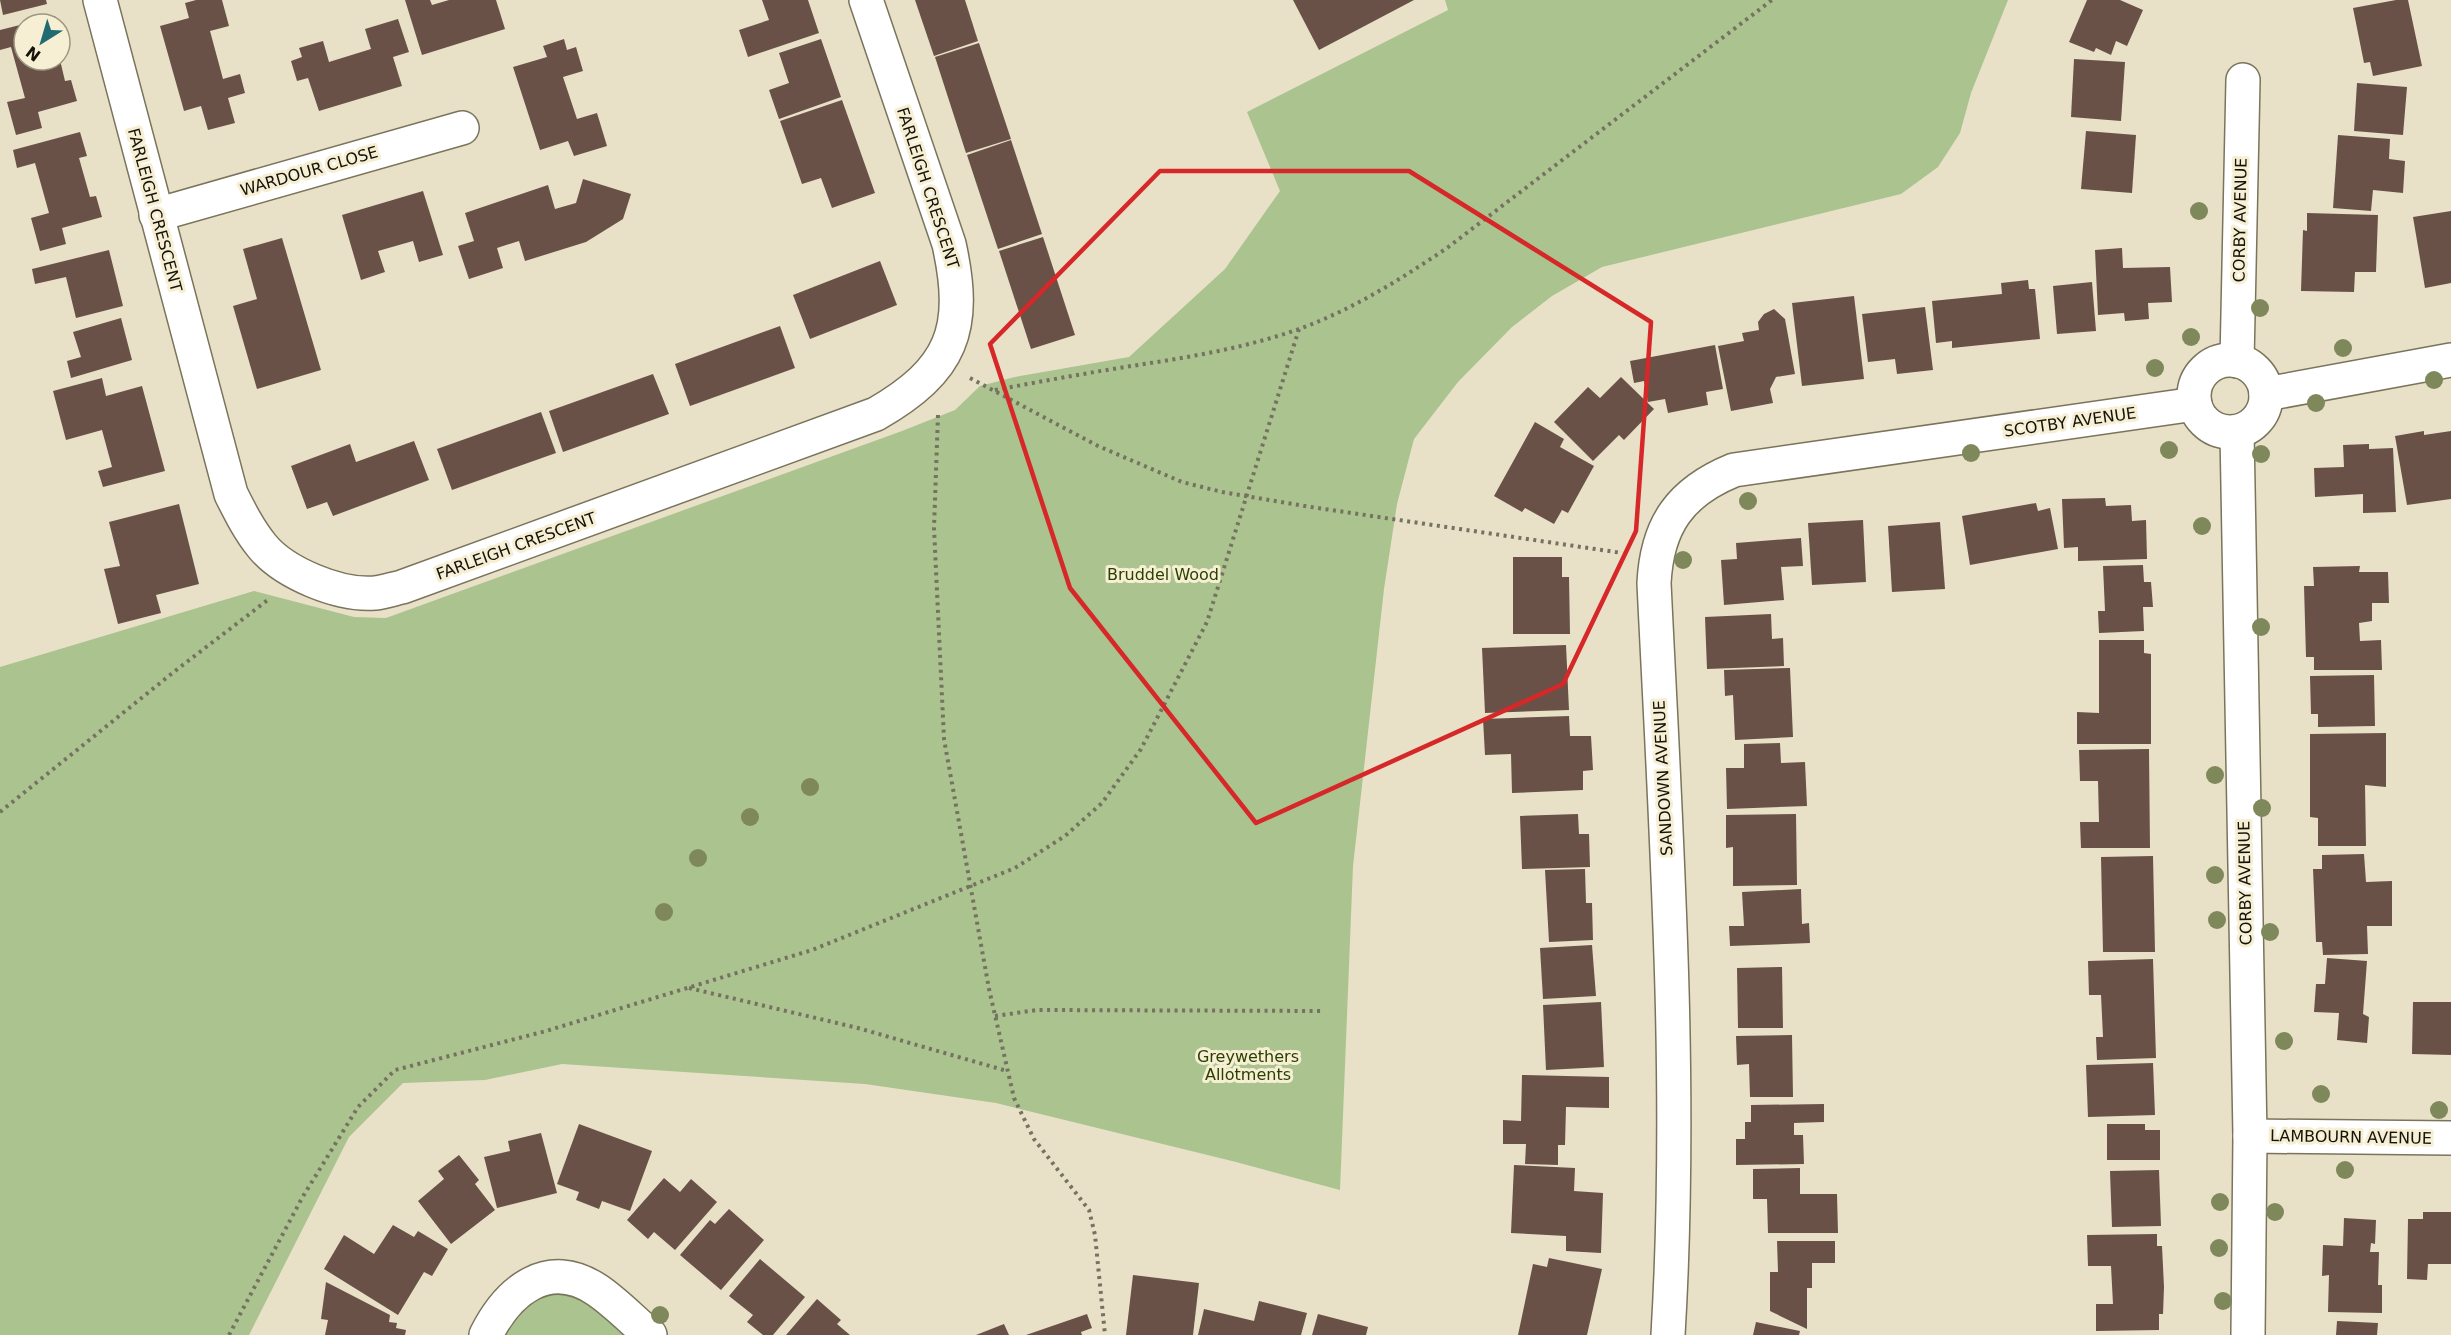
<svg xmlns="http://www.w3.org/2000/svg" width="2451" height="1335" font-family="'DejaVu Sans',sans-serif">
  <rect width="100%" height="100%" fill="#e8e1c7"/>
  <g fill="#aac38f">
    <polygon points="1445,0 2008,0 1971,93 1960,133 1938,167 1901,194 1602,267 1552,296 1512,327 1458,382 1414,439 1397,504 1384,589 1353,866 1340,1190 1236,1162 996,1103 865,1084 562,1064 485,1080 403,1083 349,1137 249,1335 0,1335 0,667 254,591 354,617 386,618 902,431 955,410 980,386 1015,377 1129,357 1225,269 1280,191 1247,112 1448,10"/>
    <polygon points="552,1292 581,1297 624,1335 500,1335 529,1301"/>
  </g>
  <g fill="#695147">
    <polygon points="0,0 46,0 47,4 3,15"/>
    <polygon points="196,0 222,0 229,26 210,31 223,79 240,74 245,93 228,98 235,123 208,130 201,106 184,111 160,26 189,18 185,3"/>
    <polygon points="405,0 430,0 432,5 449,0 496,0 505,29 422,55"/>
    <polygon points="762,0 808,0 819,33 748,57 739,30 769,20"/>
    <polygon points="915,0 965,0 978,41 934,56"/>
    <polygon points="1293,0 1414,0 1319,50"/>
    <polygon points="2087,0 2120,0 2143,10 2127,46 2116,41 2111,55 2096,48 2094,52 2069,42"/>
    <polygon points="2396,0 2408,0 2422,66 2373,76 2370,62 2364,63 2353,8"/>
    <polygon points="55,16 58,24 27,24 27,23"/>
    <polygon points="398,19 409,52 393,57 402,86 319,111 308,78 297,81 291,61 302,57 299,48 323,41 329,62 371,49 365,29"/>
    <polygon points="24,24 24,60 60,60 65,81 71,80 77,101 38,112 42,128 16,135 7,102 25,98 11,47 0,50 0,30"/>
    <polygon points="564,39 567,50 576,47 583,71 563,77 577,119 597,113 607,146 574,156 568,141 540,150 513,67 547,57 543,46"/>
    <polygon points="821,39 841,97 779,119 769,90 789,83 779,53"/>
    <polygon points="979,43 1011,139 966,153 935,57"/>
    <polygon points="2074,59 2125,62 2121,121 2071,117"/>
    <polygon points="2357,83 2407,87 2403,135 2354,131"/>
    <polygon points="842,100 875,193 832,208 821,178 802,184 780,121"/>
    <polygon points="2086,131 2136,135 2132,193 2081,189"/>
    <polygon points="80,132 87,156 79,158 90,197 96,196 102,217 62,228 66,244 40,251 31,218 49,213 35,163 17,168 13,150"/>
    <polygon points="2338,135 2390,139 2389,159 2405,161 2403,193 2373,190 2371,211 2333,208"/>
    <polygon points="1011,140 1042,234 998,249 967,155"/>
    <polygon points="583,179 631,194 623,219 586,242 525,261 519,241 497,248 503,268 469,279 458,246 474,241 465,213 548,185 555,209 576,203"/>
    <polygon points="423,191 443,255 419,262 413,241 378,251 385,272 361,280 342,215"/>
    <polygon points="2451,211 2451,283 2425,288 2413,217"/>
    <polygon points="2307,213 2378,215 2376,272 2355,272 2354,292 2301,291 2303,230 2307,231"/>
    <polygon points="1043,237 1075,335 1031,349 999,251"/>
    <polygon points="282,238 321,370 257,389 233,306 257,299 243,249"/>
    <polygon points="2122,248 2123,268 2170,267 2172,302 2148,303 2149,319 2125,321 2124,313 2098,315 2095,250"/>
    <polygon points="109,250 123,306 76,318 66,277 35,284 32,269"/>
    <polygon points="880,261 897,305 810,339 793,295"/>
    <polygon points="2028,280 2029,289 2035,289 2040,339 1952,348 1952,341 1936,343 1932,301 2002,294 2001,283"/>
    <polygon points="2092,282 2096,331 2057,334 2053,286"/>
    <polygon points="1854,296 1864,379 1802,386 1792,303"/>
    <polygon points="1925,307 1933,370 1897,374 1895,359 1868,362 1862,314"/>
    <polygon points="1774,309 1785,319 1795,374 1776,377 1770,389 1773,403 1731,411 1718,346 1744,341 1742,333 1759,330 1758,322 1764,314"/>
    <polygon points="121,318 132,360 71,378 67,361 81,357 73,332"/>
    <polygon points="780,326 795,368 690,406 675,364"/>
    <polygon points="1715,345 1723,389 1706,392 1708,405 1668,413 1665,399 1648,402 1644,381 1634,383 1630,361"/>
    <polygon points="653,374 669,414 563,452 549,411"/>
    <polygon points="1621,377 1654,409 1624,440 1619,435 1593,461 1554,422 1588,387 1600,398"/>
    <polygon points="102,378 106,396 142,386 165,471 103,487 98,471 112,467 102,430 66,440 53,391"/>
    <polygon points="541,412 556,453 452,490 437,449"/>
    <polygon points="1535,422 1564,439 1560,447 1594,466 1568,513 1562,510 1554,524 1525,508 1522,512 1494,496"/>
    <polygon points="2424,431 2424,435 2451,431 2451,499 2407,505 2395,436"/>
    <polygon points="414,441 429,480 333,516 327,502 307,509 291,466 350,444 356,462"/>
    <polygon points="2369,444 2369,449 2393,448 2396,512 2363,513 2363,494 2315,497 2314,468 2344,467 2343,445"/>
    <polygon points="2105,498 2106,506 2131,505 2132,521 2146,520 2147,559 2078,561 2078,547 2064,548 2062,499"/>
    <polygon points="2036,503 2038,511 2050,508 2058,549 1970,565 1962,516"/>
    <polygon points="179,504 199,584 156,595 161,613 118,624 104,569 120,566 109,522"/>
    <polygon points="1863,520 1866,582 1812,585 1808,523"/>
    <polygon points="1940,522 1945,589 1892,592 1888,526"/>
    <polygon points="1801,538 1803,566 1781,567 1784,600 1724,605 1721,560 1737,559 1736,543"/>
    <polygon points="1513,557 1562,557 1562,577 1569,577 1570,634 1513,634"/>
    <polygon points="2143,565 2144,582 2151,582 2153,607 2143,607 2144,631 2099,633 2098,611 2105,611 2103,566"/>
    <polygon points="2360,566 2359,572 2388,572 2389,603 2372,603 2372,621 2359,623 2360,641 2381,640 2382,670 2314,670 2314,657 2306,657 2304,586 2314,586 2313,567"/>
    <polygon points="1771,614 1772,639 1783,638 1784,666 1707,669 1705,617"/>
    <polygon points="2099,640 2144,640 2144,653 2151,654 2151,744 2077,744 2077,712 2099,713"/>
    <polygon points="1566,645 1569,710 1485,713 1482,648"/>
    <polygon points="1790,668 1793,737 1735,740 1733,695 1725,696 1724,670"/>
    <polygon points="2374,675 2375,726 2318,727 2318,714 2311,714 2310,676"/>
    <polygon points="1569,716 1570,736 1591,736 1593,770 1583,771 1583,790 1512,793 1511,754 1485,755 1483,719"/>
    <polygon points="2386,733 2386,787 2365,785 2366,846 2318,846 2318,818 2310,817 2310,734"/>
    <polygon points="1780,743 1781,763 1805,762 1807,806 1727,809 1726,768 1744,768 1744,744"/>
    <polygon points="2149,749 2150,848 2081,848 2080,822 2099,822 2098,781 2080,781 2079,750"/>
    <polygon points="1578,814 1579,834 1589,834 1590,867 1522,869 1520,816"/>
    <polygon points="1796,814 1797,885 1733,886 1733,847 1726,848 1726,815"/>
    <polygon points="2364,854 2366,882 2392,881 2392,926 2367,926 2368,954 2323,955 2322,942 2316,942 2313,869 2322,869 2322,855"/>
    <polygon points="2153,856 2155,952 2103,952 2101,857"/>
    <polygon points="1585,869 1586,903 1592,903 1593,940 1549,942 1545,870"/>
    <polygon points="1801,889 1802,924 1809,923 1810,943 1730,946 1729,926 1744,926 1742,892"/>
    <polygon points="1592,945 1596,996 1543,999 1540,948"/>
    <polygon points="2327,958 2367,961 2363,1014 2369,1017 2367,1043 2337,1040 2339,1013 2314,1012 2316,984 2325,984"/>
    <polygon points="2153,959 2156,1058 2097,1060 2096,1037 2103,1037 2101,995 2089,995 2088,961"/>
    <polygon points="1782,967 1783,1028 1738,1028 1737,968"/>
    <polygon points="1601,1002 1604,1067 1546,1070 1543,1005"/>
    <polygon points="2413,1002 2451,1002 2451,1055 2412,1054"/>
    <polygon points="1792,1035 1793,1097 1750,1097 1749,1064 1737,1065 1736,1036"/>
    <polygon points="2153,1063 2155,1115 2088,1117 2086,1065"/>
    <polygon points="1522,1075 1609,1077 1609,1108 1566,1107 1565,1145 1558,1145 1558,1165 1525,1164 1526,1144 1503,1144 1503,1120 1521,1121"/>
    <polygon points="1824,1104 1824,1122 1794,1123 1794,1135 1803,1135 1804,1164 1736,1165 1736,1139 1745,1139 1745,1122 1751,1122 1751,1105"/>
    <polygon points="579,1124 652,1151 630,1211 602,1201 599,1209 576,1200 579,1192 557,1184"/>
    <polygon points="2107,1124 2145,1124 2145,1130 2160,1130 2160,1160 2107,1160"/>
    <polygon points="541,1133 557,1193 497,1208 484,1157 510,1151 508,1141"/>
    <polygon points="459,1155 479,1180 475,1184 495,1210 451,1244 418,1201 444,1179 438,1171"/>
    <polygon points="1514,1165 1575,1168 1574,1191 1603,1193 1601,1253 1566,1251 1566,1236 1511,1233"/>
    <polygon points="1800,1168 1800,1194 1837,1194 1838,1233 1768,1233 1767,1199 1753,1199 1753,1169"/>
    <polygon points="2159,1170 2161,1226 2112,1227 2110,1171"/>
    <polygon points="664,1178 680,1192 691,1179 717,1202 675,1250 654,1232 648,1239 627,1220"/>
    <polygon points="729,1209 764,1240 721,1290 680,1255 710,1220 715,1224"/>
    <polygon points="2423,1212 2451,1212 2451,1264 2428,1264 2427,1280 2407,1279 2408,1219 2423,1219"/>
    <polygon points="2344,1218 2376,1220 2375,1244 2371,1243 2370,1252 2379,1252 2378,1285 2382,1285 2382,1313 2328,1312 2329,1275 2322,1276 2323,1245 2343,1246"/>
    <polygon points="393,1225 414,1237 418,1231 448,1249 432,1276 424,1272 398,1315 324,1269 344,1235 374,1254"/>
    <polygon points="2157,1234 2157,1246 2162,1246 2164,1287 2163,1314 2159,1314 2159,1330 2096,1331 2096,1304 2113,1304 2111,1266 2088,1266 2087,1235"/>
    <polygon points="1777,1241 1835,1241 1835,1263 1812,1263 1812,1288 1807,1288 1807,1329 1770,1311 1770,1272 1778,1272"/>
    <polygon points="1549,1258 1602,1269 1587,1335 1518,1335 1533,1264 1547,1267"/>
    <polygon points="760,1259 805,1297 773,1335 763,1335 747,1322 753,1315 729,1296"/>
    <polygon points="1133,1275 1199,1283 1193,1335 1126,1335"/>
    <polygon points="326,1282 390,1315 389,1322 397,1323 396,1328 406,1330 405,1335 325,1335 328,1320 321,1319"/>
    <polygon points="817,1299 841,1320 837,1324 850,1335 786,1335"/>
    <polygon points="1259,1301 1307,1313 1301,1335 1198,1335 1204,1309 1254,1321"/>
    <polygon points="1087,1314 1092,1328 1081,1332 1082,1335 1026,1335"/>
    <polygon points="1318,1314 1368,1327 1366,1335 1312,1335"/>
    <polygon points="2337,1321 2378,1323 2377,1335 2336,1335"/>
    <polygon points="1756,1322 1800,1331 1799,1335 1753,1335"/>
    <polygon points="1004,1324 1009,1335 976,1335"/>
  </g>
  <g fill="none" stroke-linecap="round" stroke-linejoin="round">
    <defs>
      <g id="street">
        <path d="M100,0L231,494C240,512 249,530 262,546C284,573 339,596 375,593C384,592 393,589 402,587L876,414C952,370 968,330 949,244L866,0"/>
        <polyline points="156,215 462,128"/>
        <circle cx="2230" cy="396" r="36"/>
        <polyline points="2237,361 2243,80"/>
        <polyline points="2266,394 2451,360"/>
        <polyline points="2237,432 2250,1136 2248,1335"/>
        <polyline points="2250,1136 2451,1138"/>
        <path d="M486,1335C508,1291 548,1257 597,1290C615,1302 632,1320 650,1335"/>
        <path d="M1668,1335C1683,1085 1666,833 1654,583C1657,525 1680,492 1734,470L2195,404"/>
      </g>
    </defs>
    <use href="#street" stroke="#7a745c" stroke-width="36"/>
    <g stroke="#767261" stroke-width="4" stroke-dasharray="3 4.5" stroke-linecap="butt">
      <polyline points="970,378 1098,446 1182,482 1222,492 1311,507 1622,553"/>
      <path d="M995,390C1038,382 1081,374 1125,367C1183,358 1243,349 1299,329C1352,310 1401,279 1447,248L1772,0"/>
      <polyline points="938,415 934,528 944,739 989,989 1014,1098 1034,1139 1089,1210 1095,1235 1105,1335"/>
      <polyline points="0,812 175,671 269,599"/>
      <polyline points="689,988 858,1028 1007,1071"/>
      <polyline points="995,1016 1037,1010 1323,1011"/>
      <polyline points="229,1335 302,1198 358,1107 395,1070 546,1031 812,950 1015,868 1065,836 1102,803 1141,749 1207,622 1299,329"/>
    </g>
    <use href="#street" stroke="#fff" stroke-width="33"/>
  </g>
  <g fill="#7f885a">
    <circle cx="2199" cy="211" r="9"/>
    <circle cx="2260" cy="308" r="9"/>
    <circle cx="2191" cy="337" r="9"/>
    <circle cx="2343" cy="348" r="9"/>
    <circle cx="2155" cy="368" r="9"/>
    <circle cx="2434" cy="380" r="9"/>
    <circle cx="2316" cy="403" r="9"/>
    <circle cx="2169" cy="450" r="9"/>
    <circle cx="1971" cy="453" r="9"/>
    <circle cx="2261" cy="454" r="9"/>
    <circle cx="1748" cy="501" r="9"/>
    <circle cx="2202" cy="526" r="9"/>
    <circle cx="1683" cy="560" r="9"/>
    <circle cx="2261" cy="627" r="9"/>
    <circle cx="2215" cy="775" r="9"/>
    <circle cx="810" cy="787" r="9"/>
    <circle cx="2262" cy="808" r="9"/>
    <circle cx="750" cy="817" r="9"/>
    <circle cx="698" cy="858" r="9"/>
    <circle cx="2215" cy="875" r="9"/>
    <circle cx="664" cy="912" r="9"/>
    <circle cx="2217" cy="920" r="9"/>
    <circle cx="2270" cy="932" r="9"/>
    <circle cx="2284" cy="1041" r="9"/>
    <circle cx="2321" cy="1094" r="9"/>
    <circle cx="2439" cy="1110" r="9"/>
    <circle cx="2345" cy="1170" r="9"/>
    <circle cx="2220" cy="1202" r="9"/>
    <circle cx="2275" cy="1212" r="9"/>
    <circle cx="2219" cy="1248" r="9"/>
    <circle cx="2223" cy="1301" r="9"/>
    <circle cx="660" cy="1315" r="9"/>
  </g>
  <path fill="none" stroke="#d62828" stroke-width="4.5" stroke-linejoin="round" d="M1160,171H1409L1651,322L1636,531L1563,684L1256,823L1070,588L990,344Z"/>
  <g text-anchor="middle" dominant-baseline="central" stroke-width="6" stroke-linejoin="round" paint-order="stroke">
    <g font-size="16" fill="#141209" stroke="#f6efd4">
      <text transform="translate(309 171) rotate(-16)">WARDOUR CLOSE</text>
      <text transform="translate(928 188) rotate(72)">FARLEIGH CRESCENT</text>
      <text transform="translate(155 210) rotate(75)">FARLEIGH CRESCENT</text>
      <text transform="translate(2240 220) rotate(-89)">CORBY AVENUE</text>
      <text transform="translate(2070 422) rotate(-8)">SCOTBY AVENUE</text>
      <text transform="translate(516 546) rotate(-20)">FARLEIGH CRESCENT</text>
      <text transform="translate(1663 778) rotate(-93)">SANDOWN AVENUE</text>
      <text transform="translate(2245 883) rotate(-91)">CORBY AVENUE</text>
      <text transform="translate(2351 1137) rotate(1)">LAMBOURN AVENUE</text>
    </g>
    <g font-size="16" fill="#294000" stroke="#f6efd4">
      <text x="1163" y="574">Bruddel Wood</text>
      <text x="1248" y="1056">Greywethers<tspan x="1248" dy="18">Allotments</tspan></text>
    </g>
  </g>
  <g transform="translate(42 42) rotate(217)"><circle r="28" fill="#f6efd4" stroke="#9c9783" stroke-width="1.5"/>
  <path d="M0-4.5L10 22L0 15L-10 22Z" fill="#1f6b70"/>
  <text y="-9" font-size="16" font-weight="bold" text-anchor="middle" fill="#141209">N</text>
  </g>
</svg>
